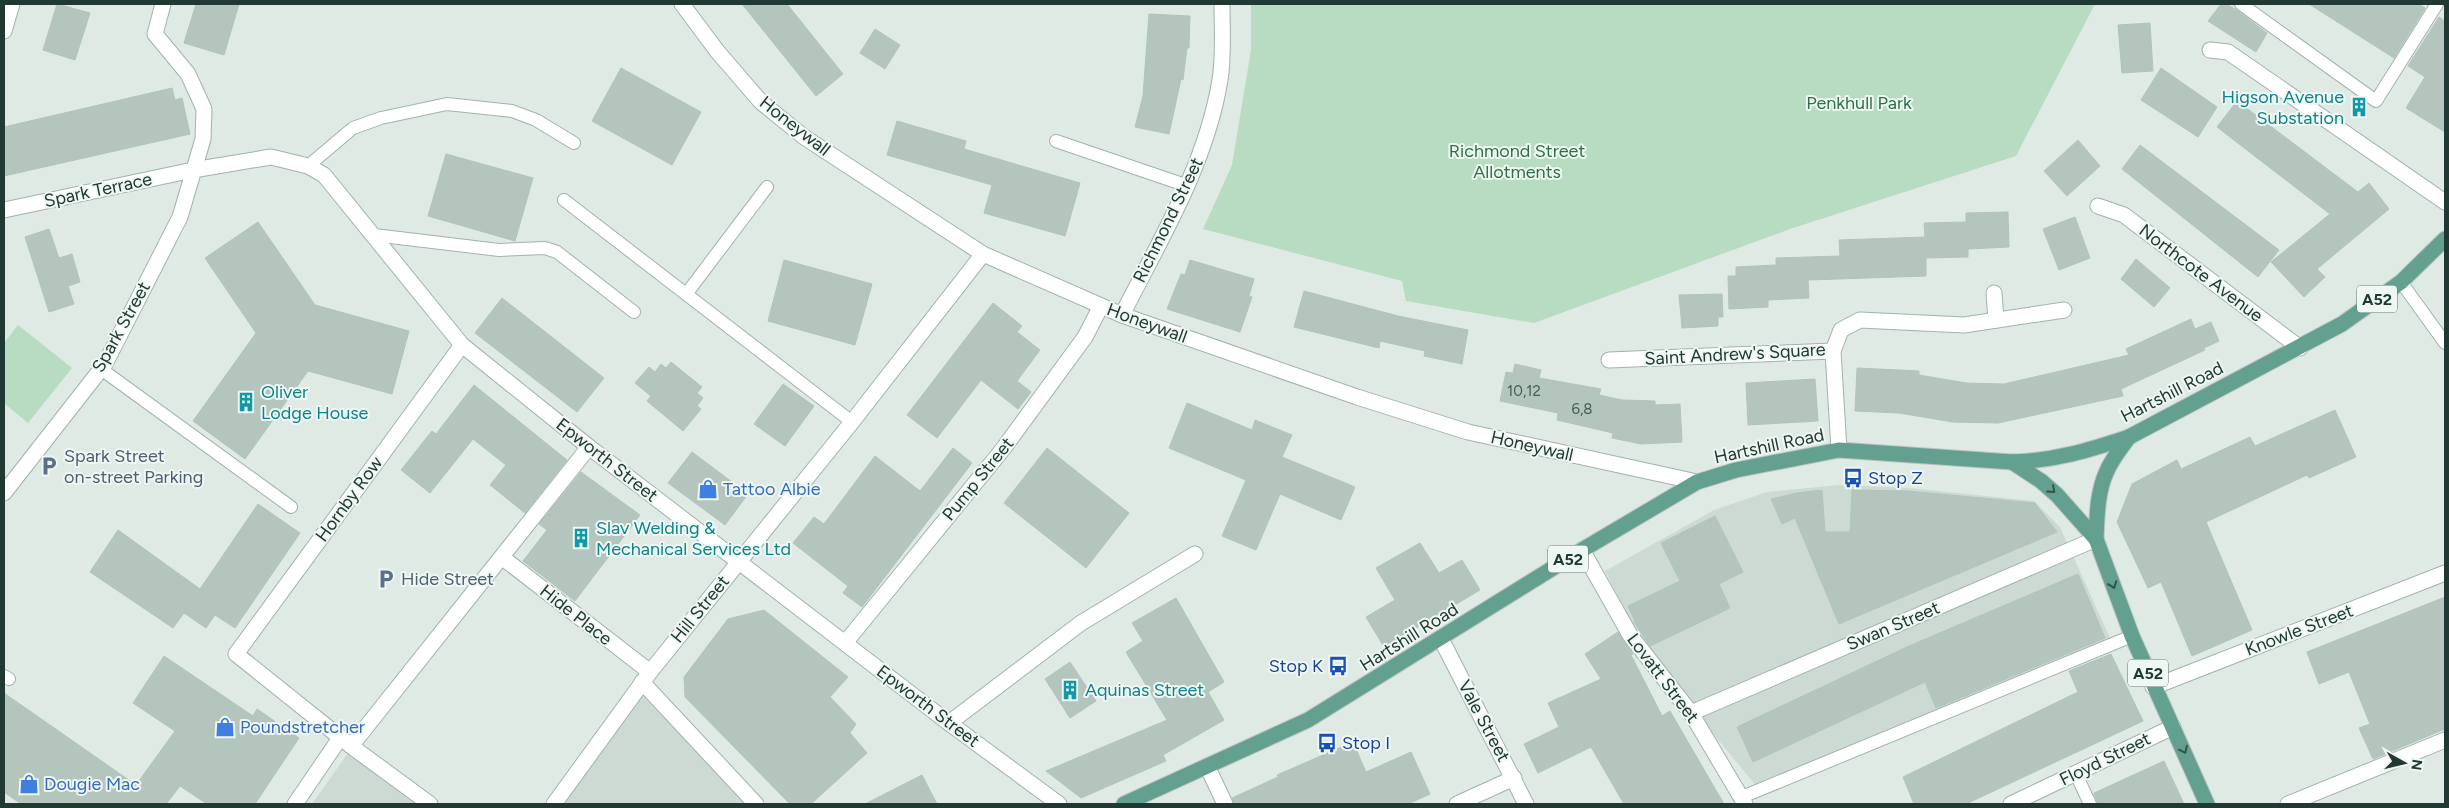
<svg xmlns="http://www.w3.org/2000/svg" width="2449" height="808" font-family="Figtree,sans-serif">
  <rect width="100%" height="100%" fill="#dfeae5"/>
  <g fill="#cddad4">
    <polygon points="1838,485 1909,488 2034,501 2060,527 2113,645 1762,793 1649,656 1605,571 1714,510 1767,492"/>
    <polygon points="639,692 748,804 555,804"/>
    <polygon points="351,749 434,804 312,804"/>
  </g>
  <g fill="#b7dcc1">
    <polygon points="1251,4 2095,4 2016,156 1790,229 1534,323 1406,301 1402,281 1203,229 1232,165 1251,50"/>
    <polygon points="18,325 72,368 28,423 4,403 4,343"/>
  </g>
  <g fill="#b4c5be" stroke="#b1c4bc">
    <polygon points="57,4 90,13 75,60 43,50"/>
    <polygon points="196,4 239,4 224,55 184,43"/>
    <polygon points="742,4 787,4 843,74 816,96"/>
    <polygon points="2221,4 2226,4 2235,9 2267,33 2256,52 2208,21"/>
    <polygon points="2309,4 2418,4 2425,8 2394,58"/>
    <polygon points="1149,14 1190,16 1189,48 1187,48 1183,80 1181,79 1169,134 1135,127 1143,96"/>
    <polygon points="2439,17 2445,21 2445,132 2406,108 2425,77 2408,66"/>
    <polygon points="2150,23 2153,71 2122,73 2118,25"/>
    <polygon points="875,29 900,45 885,69 860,53"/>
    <polygon points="621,68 701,112 672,165 592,121"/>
    <polygon points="2161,68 2217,107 2198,137 2141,100"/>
    <polygon points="172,88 175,100 182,98 190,134 4,176 4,127"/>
    <polygon points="2237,101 2358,192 2369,183 2389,209 2317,269 2325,277 2304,297 2271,262 2330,214 2217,127"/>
    <polygon points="897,121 966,141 964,149 1080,183 1065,236 984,213 992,185 887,155"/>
    <polygon points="2078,140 2100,166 2067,196 2044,171"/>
    <polygon points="2140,145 2279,250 2258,277 2122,169"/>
    <polygon points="446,154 533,178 515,241 428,216"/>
    <polygon points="2008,212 2009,247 1968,249 1968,257 1926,258 1926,276 1808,280 1809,298 1768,300 1768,307 1729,309 1728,276 1736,276 1736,267 1776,265 1776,258 1840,256 1839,240 1925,237 1924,223 1966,222 1966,213"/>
    <polygon points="2075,217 2090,258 2059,270 2043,229"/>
    <polygon points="258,222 315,305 409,331 392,394 308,371 245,459 193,421 256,333 205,258"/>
    <polygon points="49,229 59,258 72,254 80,282 68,286 74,304 49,312 25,237"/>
    <polygon points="2136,259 2170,288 2154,307 2121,279"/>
    <polygon points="784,260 872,284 855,345 768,321"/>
    <polygon points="1190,260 1254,279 1249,296 1252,297 1240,332 1167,309 1181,274 1185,275"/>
    <polygon points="1304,291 1398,316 1468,330 1462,364 1424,356 1425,351 1380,341 1379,348 1294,327"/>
    <polygon points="1722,294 1723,317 1718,317 1718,326 1682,328 1679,295"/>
    <polygon points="502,298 604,378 577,412 475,333"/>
    <polygon points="993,303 1022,326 1017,332 1040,350 1017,381 1031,392 1018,409 981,380 937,438 907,415"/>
    <polygon points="2191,319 2195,329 2211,322 2219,341 2204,348 2205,350 2121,389 2123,396 1998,423 1953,422 1899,413 1855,411 1857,368 1919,371 1919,375 1966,383 2004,384 2129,355 2126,349"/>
    <polygon points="671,362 702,387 697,393 703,398 697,406 701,409 683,431 647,401 651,396 635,383 649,367 655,372 661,364 666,368"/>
    <polygon points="1515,364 1541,370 1539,378 1601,389 1599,395 1622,400 1655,401 1655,405 1680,404 1682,442 1641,444 1612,438 1613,433 1557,420 1558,413 1500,401 1506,372 1513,373"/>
    <polygon points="1815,379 1818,421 1748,425 1746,383"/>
    <polygon points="783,384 814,406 785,446 754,424"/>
    <polygon points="474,385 567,460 525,513 490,485 506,465 473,439 430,493 401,470 432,431 436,434"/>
    <polygon points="1187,403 1252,430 1255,420 1292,435 1282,457 1355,487 1341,520 1280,494 1256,550 1222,536 1246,480 1169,448"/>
    <polygon points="2335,410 2356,457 2309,478 2307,475 2206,522 2252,630 2192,656 2161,582 2148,588 2117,522 2132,484 2177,460 2181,469 2250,437 2255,446"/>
    <polygon points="953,448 972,463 862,607 843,593 848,586 793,543 814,517 824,524 875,456 920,491"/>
    <polygon points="1047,448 1129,513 1086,568 1004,503"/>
    <polygon points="692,452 748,494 725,525 668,483"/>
    <polygon points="581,472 640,515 575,601 523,561 547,530 539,524"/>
    <polygon points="1822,490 1825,532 1850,532 1852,490 1908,491 2035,503 2057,532 1839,624 1795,518 1782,524 1771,499 1797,493"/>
    <polygon points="258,504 300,533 235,628 215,615 206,628 184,613 173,628 90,572 118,530 200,589"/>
    <polygon points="1715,516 1743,572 1719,584 1730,608 1650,646 1634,622 1635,621 1628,606 1680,581 1661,543"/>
    <polygon points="1420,543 1439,573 1462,560 1480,590 1384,647 1366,617 1395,600 1376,568"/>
    <polygon points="2078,574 2105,638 1936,708 1925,682 1753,762 1737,727 1909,646"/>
    <polygon points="2445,597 2445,729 2373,759 2359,728 2370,724 2349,672 2319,684 2307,652"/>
    <polygon points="1176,598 1224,682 1208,692 1224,720 1163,755 1166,761 1081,798 1046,771 1167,720 1126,652 1143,641 1132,623"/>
    <polygon points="764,610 848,677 830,697 856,724 850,733 867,753 811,804 790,804 685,697 684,677 728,619"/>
    <polygon points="1618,632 1633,654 1631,655 1662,716 1670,711 1724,804 1624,804 1591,747 1538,773 1524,744 1559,727 1548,703 1601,679 1585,654"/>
    <polygon points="2111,654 2143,721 1966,804 1914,804 1903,777 2078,692 2069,671"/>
    <polygon points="164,656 253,716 257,709 299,738 255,804 207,804 180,786 166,804 21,804 4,792 4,693 136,785 175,731 133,703"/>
    <polygon points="1070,662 1096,701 1070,718 1045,679"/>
    <polygon points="1353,742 1366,772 1411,752 1430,794 1408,804 1234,804 1232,798 1278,777 1277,775"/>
    <polygon points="2164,761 2184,804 2098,804 2094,793"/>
    <polygon points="922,775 937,804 865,804"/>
  </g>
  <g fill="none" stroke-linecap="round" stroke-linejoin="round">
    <defs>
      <g id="service">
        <polyline points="2241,4 2376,101 2437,4"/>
        <polyline points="1056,141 1188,186"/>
        <polyline points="308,166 353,128 381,118 447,104 512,111 536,120 574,143"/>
        <polyline points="564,200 852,422"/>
        <polyline points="374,235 499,250 545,248 557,252 634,312"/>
        <polyline points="2401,282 2445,343"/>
        <polyline points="687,293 767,187"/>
        <polyline points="101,369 291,507"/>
        <polyline points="4,676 9,679"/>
        <polyline points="2076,774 2090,804"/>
        <polyline points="1742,797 2132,636"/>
      </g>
      <g id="minor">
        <polyline points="4,31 12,4"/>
        <polyline points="2210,50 2228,52 2445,202"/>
        <polyline points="2098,206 2124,215 2300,348"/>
        <polyline points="4,210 193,170 271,157 308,166 324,175 462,345 589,447 949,723 1059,804"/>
        <polyline points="1994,293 1996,320"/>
        <path d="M1122,315C1160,240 1206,165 1220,80C1224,56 1222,28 1222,4"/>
        <polyline points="1833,351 1839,450"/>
        <polyline points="1609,360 1833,351 1841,330 1860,320 1964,325 2064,310"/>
        <polyline points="4,493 105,364 180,217 203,139 204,109 188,74 155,34 163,4"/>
        <polyline points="1582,550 1630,635 1691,713 1745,804"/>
        <polyline points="503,558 650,672"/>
        <polyline points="1441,639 1526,804"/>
        <polyline points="845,643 1003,449 1085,337 1101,306"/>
        <polyline points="642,682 756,804"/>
        <polyline points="2153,687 2445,573"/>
        <polyline points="1691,713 2096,539"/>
        <polyline points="949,723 1081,623 1195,554"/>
        <polyline points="351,746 589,447"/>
        <polyline points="1207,766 1225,804"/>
        <polyline points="295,804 340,738"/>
        <polyline points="430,804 351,746 236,654 462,345"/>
        <polyline points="554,804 650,672 852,422 983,254"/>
        <polyline points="1457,804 1514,778"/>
        <polyline points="2011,804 2173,727"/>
      </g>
      <g id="tertiary">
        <polyline points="682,4 717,51 761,102 804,137 983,254 1122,315 1357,397 1468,432 1697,482"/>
        <polyline points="2288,804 2445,740"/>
      </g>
      <g id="primary">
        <polyline points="2012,462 2041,481 2057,495 2096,539 2132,636 2207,804"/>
        <path d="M2096,539C2097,518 2097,493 2106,473C2111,460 2121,448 2129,437"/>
        <path d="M1124,804L1308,720L1582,550L1697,482L1736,470L1839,450L2012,462C2054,461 2090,450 2129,437L2342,324L2401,282L2445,239"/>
      </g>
    </defs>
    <use href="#service" stroke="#a2b2ac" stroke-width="14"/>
    <use href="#minor" stroke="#a2b2ac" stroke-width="17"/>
    <use href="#tertiary" stroke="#a2b2ac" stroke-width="17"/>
    <use href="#primary" stroke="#bcc4c2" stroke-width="17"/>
    <use href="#service" stroke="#fff" stroke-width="12"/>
    <use href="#minor" stroke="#fff" stroke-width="15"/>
    <use href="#tertiary" stroke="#fff" stroke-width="15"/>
    <use href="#primary" stroke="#63a090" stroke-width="15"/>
  </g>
  <defs><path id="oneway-chevron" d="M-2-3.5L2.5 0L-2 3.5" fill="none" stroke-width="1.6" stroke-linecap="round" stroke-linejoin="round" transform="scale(1.25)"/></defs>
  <g stroke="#31544a">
    <use href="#oneway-chevron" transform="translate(2052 490) rotate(42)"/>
    <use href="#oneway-chevron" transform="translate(2113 585) rotate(70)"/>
    <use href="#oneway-chevron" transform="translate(2184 750) rotate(64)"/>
  </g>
  <defs>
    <symbol id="building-bare" viewBox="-9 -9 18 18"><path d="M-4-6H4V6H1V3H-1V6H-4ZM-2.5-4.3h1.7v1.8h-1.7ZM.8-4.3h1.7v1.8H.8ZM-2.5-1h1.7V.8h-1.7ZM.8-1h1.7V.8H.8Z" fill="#0f9aa8" stroke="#eff7f3" stroke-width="2.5" paint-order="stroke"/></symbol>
    <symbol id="parking-bare" viewBox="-9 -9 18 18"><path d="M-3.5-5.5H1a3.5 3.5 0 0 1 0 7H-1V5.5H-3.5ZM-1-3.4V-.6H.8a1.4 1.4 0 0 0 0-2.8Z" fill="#5c6f8a" stroke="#eff7f3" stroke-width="2.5" paint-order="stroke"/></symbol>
    <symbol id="bus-bare" viewBox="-9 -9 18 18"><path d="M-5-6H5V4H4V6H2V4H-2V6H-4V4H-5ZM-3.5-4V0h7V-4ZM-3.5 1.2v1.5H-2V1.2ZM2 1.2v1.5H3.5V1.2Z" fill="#1a4fb4" stroke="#eff7f3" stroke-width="2.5" paint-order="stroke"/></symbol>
    <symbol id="shop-bare" viewBox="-9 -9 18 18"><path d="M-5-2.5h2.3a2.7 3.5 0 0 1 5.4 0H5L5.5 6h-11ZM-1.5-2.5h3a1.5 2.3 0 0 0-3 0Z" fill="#3f7fe0" stroke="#eff7f3" stroke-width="2.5" paint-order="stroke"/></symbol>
  </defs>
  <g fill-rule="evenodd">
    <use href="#building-bare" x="2345" y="93" width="28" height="28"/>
    <use href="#building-bare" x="232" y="388" width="28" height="28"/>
    <use href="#parking-bare" x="35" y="452" width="28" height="28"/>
    <use href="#bus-bare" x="1839" y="464" width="28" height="28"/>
    <use href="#shop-bare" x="694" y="475" width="28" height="28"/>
    <use href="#building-bare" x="567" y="524" width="28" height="28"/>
    <use href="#parking-bare" x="372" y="565" width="28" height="28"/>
    <use href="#bus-bare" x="1324" y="652" width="28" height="28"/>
    <use href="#building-bare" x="1056" y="676" width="28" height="28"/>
    <use href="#shop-bare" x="211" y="713" width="28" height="28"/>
    <use href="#bus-bare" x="1313" y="729" width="28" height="28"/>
    <use href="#shop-bare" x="15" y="770" width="28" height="28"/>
  </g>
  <g text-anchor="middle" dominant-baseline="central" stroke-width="4" stroke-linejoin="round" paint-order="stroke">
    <g font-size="15" fill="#455d56">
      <text x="1524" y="391">10,12</text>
      <text x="1582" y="409">6,8</text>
    </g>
    <g fill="#eff7f3" stroke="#5e736d" stroke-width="1">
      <rect x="2357" y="285.5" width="40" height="27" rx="4"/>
      <rect x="1548" y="545.5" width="40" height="27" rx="4"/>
      <rect x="2128" y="659.5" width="40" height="27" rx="4"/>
    </g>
    <g font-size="16" font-weight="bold" fill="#203a33">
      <text x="2377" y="299">A52</text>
      <text x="1568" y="559">A52</text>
      <text x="2148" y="673">A52</text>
    </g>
    <g font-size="18" fill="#0d838f" stroke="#eff7f3" text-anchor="start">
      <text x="2344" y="97" text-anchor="end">Higson Avenue<tspan x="2344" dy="21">Substation</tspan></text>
      <text x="261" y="392">Oliver<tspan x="261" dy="21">Lodge House</tspan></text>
      <text x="596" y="528">Slav Welding &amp;<tspan x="596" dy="21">Mechanical Services Ltd</tspan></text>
      <text x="1085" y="690">Aquinas Street</text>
    </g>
    <g font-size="18" fill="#2a7145" stroke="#eff7f3">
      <text x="1859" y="103">Penkhull Park</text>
      <text x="1517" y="151">Richmond Street<tspan x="1517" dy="21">Allotments</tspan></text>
    </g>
    <g font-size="18" fill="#203a33" stroke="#eff7f3">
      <text transform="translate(795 126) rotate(38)">Honeywall</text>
      <text transform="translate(98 190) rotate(-12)">Spark Terrace</text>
      <text transform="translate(1168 220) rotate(-64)">Richmond Street</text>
      <text transform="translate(2201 273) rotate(37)">Northcote Avenue</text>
      <text transform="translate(1147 323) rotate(20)">Honeywall</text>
      <text transform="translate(121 327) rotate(-61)">Spark Street</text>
      <text transform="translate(1735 354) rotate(-3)">Saint Andrew's Square</text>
      <text transform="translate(2172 392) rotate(-27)">Hartshill Road</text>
      <text transform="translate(1532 446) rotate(13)">Honeywall</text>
      <text transform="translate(1769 446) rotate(-12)">Hartshill Road</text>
      <text transform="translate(607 460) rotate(38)">Epworth Street</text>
      <text transform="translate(978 479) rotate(-51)">Pump Street</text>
      <text transform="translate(349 499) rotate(-54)">Hornby Row</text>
      <text transform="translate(700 609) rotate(-51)">Hill Street</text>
      <text transform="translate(576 615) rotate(38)">Hide Place</text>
      <text transform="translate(1893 626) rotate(-23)">Swan Street</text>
      <text transform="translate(2299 630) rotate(-21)">Knowle Street</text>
      <text transform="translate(1409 637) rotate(-32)">Hartshill Road</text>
      <text transform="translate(1663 678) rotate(53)">Lovatt Street</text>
      <text transform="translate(928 706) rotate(37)">Epworth Street</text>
      <text transform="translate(1484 721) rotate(62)">Vale Street</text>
      <text transform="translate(2105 759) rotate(-26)">Floyd Street</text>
    </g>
    <g font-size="18" fill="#4e5e75" stroke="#eff7f3" text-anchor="start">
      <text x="64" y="456">Spark Street<tspan x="64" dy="21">on-street Parking</tspan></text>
      <text x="401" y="579">Hide Street</text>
    </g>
    <g font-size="18" fill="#164399" stroke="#eff7f3" text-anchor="start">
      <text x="1868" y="478">Stop Z</text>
      <text x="1323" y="666" text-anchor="end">Stop K</text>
      <text x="1342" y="743">Stop I</text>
    </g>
    <g font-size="18" fill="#366cbe" stroke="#eff7f3" text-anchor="start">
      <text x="723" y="489">Tattoo Albie</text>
      <text x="240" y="727">Poundstretcher</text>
      <text x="44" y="784">Dougie Mac</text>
    </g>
  </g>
  <rect width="2449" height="808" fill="none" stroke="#203a33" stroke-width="10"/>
  <g transform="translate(2404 763) rotate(98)" stroke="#eff7f3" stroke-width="4" paint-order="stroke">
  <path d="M0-4L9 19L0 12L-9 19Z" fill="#203a33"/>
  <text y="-8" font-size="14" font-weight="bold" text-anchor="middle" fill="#203a33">N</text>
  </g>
</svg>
